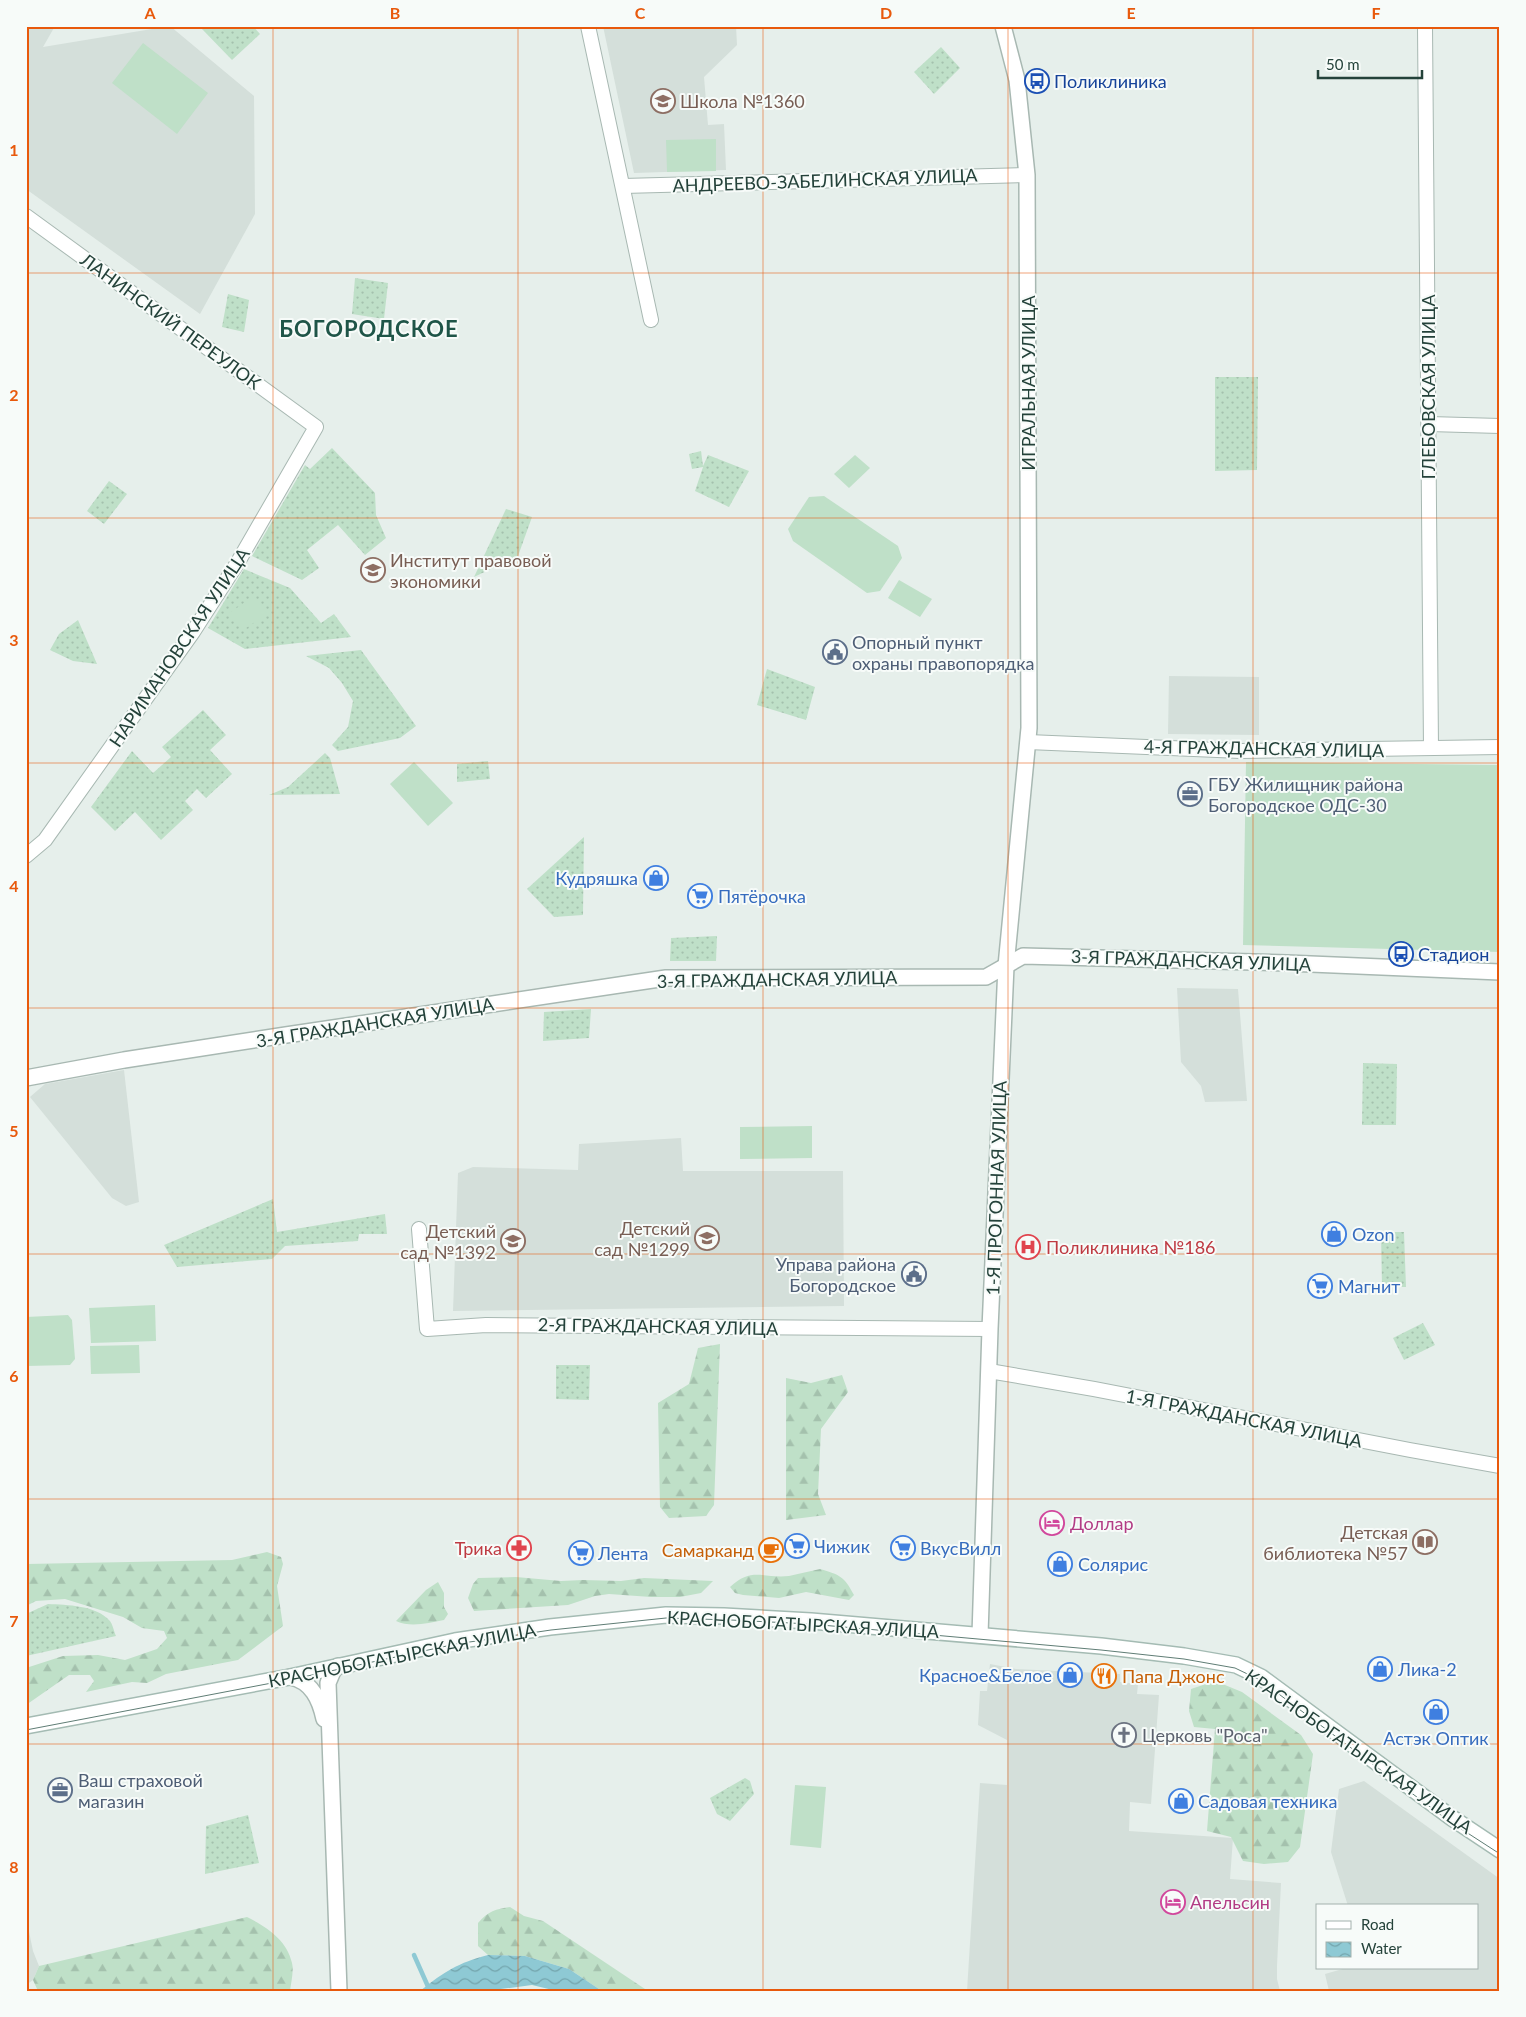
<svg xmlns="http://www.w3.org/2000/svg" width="1526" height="2017" font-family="Lato,sans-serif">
  <defs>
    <pattern id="grass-dots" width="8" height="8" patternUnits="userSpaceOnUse" patternTransform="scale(1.25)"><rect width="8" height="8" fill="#bfe0c8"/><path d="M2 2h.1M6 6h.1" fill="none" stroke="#a4c1ad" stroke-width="1.8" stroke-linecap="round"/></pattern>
    <pattern id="forest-firs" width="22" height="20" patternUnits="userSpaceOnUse" patternTransform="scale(1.25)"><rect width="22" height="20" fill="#bfe0c8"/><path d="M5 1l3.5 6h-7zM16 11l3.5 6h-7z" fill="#a4c1ad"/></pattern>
    <pattern id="water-waves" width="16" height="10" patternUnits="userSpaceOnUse" patternTransform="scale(1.25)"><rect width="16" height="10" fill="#8ec9d4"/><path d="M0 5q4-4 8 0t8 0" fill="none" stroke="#74a5ad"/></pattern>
  </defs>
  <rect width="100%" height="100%" fill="#e6efeb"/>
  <g fill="#d4dfda">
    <polygon points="26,26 55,26 43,47 170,26 254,96 255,214 200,314 26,189"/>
    <polygon points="603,26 736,26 737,45 704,77 708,125 724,124 726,170 634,173"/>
    <polygon points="1169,676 1259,677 1259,735 1168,734"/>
    <polygon points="1177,988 1238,989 1247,1101 1205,1102 1201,1086 1181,1062"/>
    <polygon points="124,1070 139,1202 126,1206 112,1198 30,1097 45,1084"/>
    <polygon points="681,1138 683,1171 843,1171 844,1306 453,1311 458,1173 473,1167 578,1170 579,1144"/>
    <polygon points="990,1664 1016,1669 1120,1674 1120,1682 1138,1684 1137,1694 1159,1695 1151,1804 1130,1802 1129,1831 1233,1838 1230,1879 1281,1883 1277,1966 1277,1979 1280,1991 967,1991 980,1783 1007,1785 1007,1740 978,1725 980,1691 987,1691"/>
    <polygon points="1364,1781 1500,1879 1500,1991 1329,1991 1325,1974 1346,1968 1477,1968 1477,1906 1348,1906 1331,1852 1339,1789"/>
    <polygon points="26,1917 33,1951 39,1966 33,1980 26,1985"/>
  </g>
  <g fill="url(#grass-dots)">
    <polygon points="202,26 253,26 260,34 232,60 201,28"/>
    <polygon points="941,47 960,68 934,94 914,72"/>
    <polygon points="355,278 388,283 384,319 352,314"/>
    <polygon points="228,294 249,300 244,332 222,327"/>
    <polygon points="1215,377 1258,377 1257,470 1215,471"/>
    <polygon points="332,448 375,493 376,515 386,538 365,555 338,525 307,550 319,568 302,580 252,556 305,465 310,469"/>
    <polygon points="701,451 703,466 708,455 749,471 729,507 695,491 703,467 692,469 689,454"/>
    <polygon points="109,481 127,494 104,524 87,511"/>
    <polygon points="506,509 532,517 518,556 474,577"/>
    <polygon points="244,569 290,588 321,623 334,614 351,637 245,649 208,628"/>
    <polygon points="78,620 97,664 73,661 50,650 59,634"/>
    <polygon points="361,650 416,726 400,738 338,751 332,745 348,727 353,701 342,683 329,668 306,656"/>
    <polygon points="767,669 815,687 806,720 757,705"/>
    <polygon points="203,710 226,735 210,750 232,774 206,798 197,789 185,801 193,810 161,840 135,812 115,831 91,807 132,751 153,773 171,757 162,747"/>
    <polygon points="325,753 330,758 340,794 269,795 288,787"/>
    <polygon points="488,761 490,779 457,782 457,764"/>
    <polygon points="584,837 583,915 554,917 527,889"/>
    <polygon points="717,936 716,961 670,961 671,938"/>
    <polygon points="591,1009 589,1038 543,1041 544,1012"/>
    <polygon points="1363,1063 1397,1064 1396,1125 1362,1125"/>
    <polygon points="273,1199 277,1232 385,1214 387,1234 359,1234 358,1241 285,1246 272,1259 177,1267 164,1245"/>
    <polygon points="1381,1232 1404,1232 1406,1287 1382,1287"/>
    <polygon points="1423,1323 1435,1345 1404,1360 1393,1338"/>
    <polygon points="556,1365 590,1365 589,1400 556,1399"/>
    <path d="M48,1604C67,1605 96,1605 110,1621C113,1625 114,1632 116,1636L26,1656V1614Z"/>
    <polygon points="745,1778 750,1781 754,1794 730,1821 717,1814 710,1798"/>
    <polygon points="248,1815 259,1863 205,1874 206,1826"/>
  </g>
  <g fill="url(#forest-firs)">
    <polygon points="720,1344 714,1505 706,1516 669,1518 660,1507 658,1403 689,1384 698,1348"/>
    <polygon points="842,1375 848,1392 821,1429 818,1494 826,1515 786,1520 786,1378 811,1383"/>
    <polygon points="267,1552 281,1557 283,1564 277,1586 283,1626 238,1660 166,1674 147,1683 132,1682 86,1692 94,1681 90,1675 69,1675 26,1705 26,1668 63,1656 98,1655 125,1660 157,1649 167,1638 164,1631 142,1628 123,1617 65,1599 36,1601 26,1606 26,1564 232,1560"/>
    <path d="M820,1569C840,1575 844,1576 854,1595L849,1600L806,1592L779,1598L743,1595L735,1593L730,1587C752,1566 764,1579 789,1576C799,1574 810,1571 820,1569Z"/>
    <polygon points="516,1577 561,1581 583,1580 621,1581 644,1578 713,1581 701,1593 680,1597 651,1597 609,1594 595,1596 568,1605 474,1611 468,1598 473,1584 478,1578"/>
    <path d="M438,1582L444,1593V1607L448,1614L444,1620C428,1623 411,1628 396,1621L426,1590Z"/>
    <polygon points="1209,1683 1225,1685 1242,1692 1301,1735 1313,1754 1300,1847 1288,1862 1264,1864 1243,1861 1231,1837 1207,1831 1215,1729 1194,1727 1189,1711 1191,1689"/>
    <path d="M510,1907L524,1916L543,1921L648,1991H602L569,1969L525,1956L488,1955L478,1946V1923C488,1911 496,1909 510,1907Z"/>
    <path d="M247,1917C267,1927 287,1940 292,1963C294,1971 291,1983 290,1991H38L33,1980L39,1966Z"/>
  </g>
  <g fill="#bfe0c8">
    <polygon points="143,43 208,93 177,134 112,83"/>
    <polygon points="716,139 716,171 667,172 666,140"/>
    <polygon points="855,455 870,468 849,488 834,474"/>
    <polygon points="824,496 898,546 902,558 880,591 867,593 793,541 788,529 809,497"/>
    <polygon points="899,580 932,599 920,617 888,598"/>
    <polygon points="254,596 267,614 243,630 228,614"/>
    <polygon points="414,762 453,803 428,826 390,784"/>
    <polygon points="1246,762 1500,765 1500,952 1243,945"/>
    <polygon points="812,1126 812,1158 740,1159 740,1127"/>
    <polygon points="155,1305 156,1341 91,1343 89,1308"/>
    <polygon points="68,1315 72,1320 75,1359 70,1365 26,1366 26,1317"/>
    <polygon points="139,1345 140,1373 91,1374 90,1346"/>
    <polygon points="795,1785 826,1787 821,1848 790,1845"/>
  </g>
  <path fill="url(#water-waves)" d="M488,1955L525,1956L569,1969L602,1991H557L532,1985L486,1991H420C445,1971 458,1963 488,1955Z"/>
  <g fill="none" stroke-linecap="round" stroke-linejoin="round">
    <polyline stroke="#8ec9d4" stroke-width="4.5" points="414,1955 430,1991"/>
    <defs>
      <g id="minor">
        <polyline points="588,26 651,320"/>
        <polyline points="1425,26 1431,748"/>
        <polyline points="623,186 1027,175"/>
        <polyline points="26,216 316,427 238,562 193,632 45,840 26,856"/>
        <polyline points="1429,424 1500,426"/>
        <polyline points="1028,742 1241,751 1500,747"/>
        <polyline points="419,1229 427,1329 486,1325 990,1329"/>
        <polyline points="989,1371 1094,1389 1410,1450 1500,1466"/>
      </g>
      <g id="tertiary">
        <polyline points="26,1078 124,1060 286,1035 666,978 986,977 1023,956 1287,963 1500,972"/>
        <polyline points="980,1635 990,1329 1006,966 1029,728 1027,175 1017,80 1003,26"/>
        <polyline points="338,1666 333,1671 328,1683 339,1991"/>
        <path d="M290,1677C312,1681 320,1700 324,1719"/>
      </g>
      <polyline id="secondary" points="26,1726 290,1677 455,1641 550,1627 666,1615 724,1616 811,1621 1101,1646 1184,1656 1236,1665 1261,1677 1452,1818 1500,1850"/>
    </defs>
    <use href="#minor" stroke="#a8b8b2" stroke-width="16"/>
    <use href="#tertiary" stroke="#a8b8b2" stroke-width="18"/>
    <use href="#secondary" stroke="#a4bbb3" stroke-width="18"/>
    <use href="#minor" stroke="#fff" stroke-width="14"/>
    <use href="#tertiary" stroke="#fff" stroke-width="15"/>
    <use href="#secondary" stroke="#fff" stroke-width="15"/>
    <polyline stroke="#5f7d75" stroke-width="1" points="26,1730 298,1678 456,1644 551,1630 666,1618 731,1620 810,1624 1101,1650 1184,1659 1235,1668 1260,1680 1449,1821 1500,1854"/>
  </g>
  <path fill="none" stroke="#e8590c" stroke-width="1" stroke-opacity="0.55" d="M273,26V1991M518,26V1991M763,26V1991M1008,26V1991M1253,26V1991M26,273H1500M26,518H1500M26,763H1500M26,1008H1500M26,1254H1500M26,1499H1500M26,1744H1500"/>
  <defs>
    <symbol id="bus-ring" viewBox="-11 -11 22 22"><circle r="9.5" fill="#f7fbf9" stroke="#1a4fb4" stroke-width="1.5"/><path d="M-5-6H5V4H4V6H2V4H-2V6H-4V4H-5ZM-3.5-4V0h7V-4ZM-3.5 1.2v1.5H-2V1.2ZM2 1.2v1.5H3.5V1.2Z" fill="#1a4fb4"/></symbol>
    <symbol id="school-ring" viewBox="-11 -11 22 22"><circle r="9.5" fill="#f7fbf9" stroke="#8d6e63" stroke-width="1.5"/><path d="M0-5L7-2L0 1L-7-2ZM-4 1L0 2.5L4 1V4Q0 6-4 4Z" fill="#8d6e63"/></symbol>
    <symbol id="university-ring" viewBox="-11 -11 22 22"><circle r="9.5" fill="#f7fbf9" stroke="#8d6e63" stroke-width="1.5"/><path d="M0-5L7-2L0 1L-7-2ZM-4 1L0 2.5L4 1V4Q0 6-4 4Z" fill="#8d6e63"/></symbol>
    <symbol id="civic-ring" viewBox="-11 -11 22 22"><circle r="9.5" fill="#f7fbf9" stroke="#5c6f8a" stroke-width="1.5"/><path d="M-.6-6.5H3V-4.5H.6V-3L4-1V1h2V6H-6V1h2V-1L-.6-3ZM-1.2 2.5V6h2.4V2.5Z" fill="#5c6f8a"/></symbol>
    <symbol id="office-ring" viewBox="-11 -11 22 22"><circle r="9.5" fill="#f7fbf9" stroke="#5c6f8a" stroke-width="1.5"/><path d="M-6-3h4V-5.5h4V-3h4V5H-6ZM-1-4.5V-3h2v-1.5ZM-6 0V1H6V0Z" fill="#5c6f8a"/></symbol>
    <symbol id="shop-ring" viewBox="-11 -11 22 22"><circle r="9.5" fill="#f7fbf9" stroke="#3f7fe0" stroke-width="1.5"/><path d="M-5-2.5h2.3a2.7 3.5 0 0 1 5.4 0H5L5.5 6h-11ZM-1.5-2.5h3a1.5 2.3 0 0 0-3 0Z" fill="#3f7fe0"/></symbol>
    <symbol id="supermarket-ring" viewBox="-11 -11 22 22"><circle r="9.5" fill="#f7fbf9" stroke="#3f7fe0" stroke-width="1.5"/><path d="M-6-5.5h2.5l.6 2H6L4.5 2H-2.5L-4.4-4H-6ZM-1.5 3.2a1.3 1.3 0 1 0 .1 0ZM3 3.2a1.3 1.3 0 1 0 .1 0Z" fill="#3f7fe0"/></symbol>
    <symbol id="hospital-ring" viewBox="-11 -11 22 22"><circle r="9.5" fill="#f7fbf9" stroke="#e0444e" stroke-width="1.5"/><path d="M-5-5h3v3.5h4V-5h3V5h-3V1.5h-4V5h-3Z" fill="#e0444e"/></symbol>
    <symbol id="hotel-ring" viewBox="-11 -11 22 22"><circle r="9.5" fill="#f7fbf9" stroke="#d1479c" stroke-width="1.5"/><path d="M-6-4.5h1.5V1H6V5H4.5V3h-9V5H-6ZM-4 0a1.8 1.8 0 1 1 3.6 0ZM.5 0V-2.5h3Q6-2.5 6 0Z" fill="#d1479c"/></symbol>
    <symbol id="library-ring" viewBox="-11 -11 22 22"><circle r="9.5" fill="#f7fbf9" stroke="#8d6e63" stroke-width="1.5"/><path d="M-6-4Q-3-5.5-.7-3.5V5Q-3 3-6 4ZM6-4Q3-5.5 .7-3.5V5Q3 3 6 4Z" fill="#8d6e63"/></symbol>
    <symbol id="pharmacy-ring" viewBox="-11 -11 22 22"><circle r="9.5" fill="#f7fbf9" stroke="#e0444e" stroke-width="1.5"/><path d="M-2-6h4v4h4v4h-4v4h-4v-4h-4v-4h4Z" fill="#e0444e"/></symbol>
    <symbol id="cafe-ring" viewBox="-11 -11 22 22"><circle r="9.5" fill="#f7fbf9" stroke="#e8710a" stroke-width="1.5"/><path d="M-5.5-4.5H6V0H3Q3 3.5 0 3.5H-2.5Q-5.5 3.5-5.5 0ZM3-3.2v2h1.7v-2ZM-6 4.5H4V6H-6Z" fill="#e8710a"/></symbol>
    <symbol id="restaurant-ring" viewBox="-11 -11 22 22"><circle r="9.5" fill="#f7fbf9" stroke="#e8710a" stroke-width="1.5"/><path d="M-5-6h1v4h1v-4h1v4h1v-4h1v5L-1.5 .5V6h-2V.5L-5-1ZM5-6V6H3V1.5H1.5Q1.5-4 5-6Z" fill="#e8710a"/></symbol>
    <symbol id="church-ring" viewBox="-11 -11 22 22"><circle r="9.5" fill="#f7fbf9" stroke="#6b7280" stroke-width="1.5"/><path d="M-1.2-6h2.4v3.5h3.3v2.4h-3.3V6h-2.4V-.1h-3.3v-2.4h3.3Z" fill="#6b7280"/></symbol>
  </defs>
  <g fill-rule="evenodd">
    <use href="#bus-ring" x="1023" y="67" width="28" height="28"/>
    <use href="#school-ring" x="649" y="87" width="28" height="28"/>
    <use href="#university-ring" x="359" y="556" width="28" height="28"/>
    <use href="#civic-ring" x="821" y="638" width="28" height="28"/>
    <use href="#office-ring" x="1176" y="780" width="28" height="28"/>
    <use href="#shop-ring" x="642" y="864" width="28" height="28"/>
    <use href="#supermarket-ring" x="686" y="882" width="28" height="28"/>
    <use href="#bus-ring" x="1387" y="940" width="28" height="28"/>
    <use href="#shop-ring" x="1320" y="1220" width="28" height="28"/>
    <use href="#school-ring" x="693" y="1224" width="28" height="28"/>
    <use href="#school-ring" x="499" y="1227" width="28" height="28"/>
    <use href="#hospital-ring" x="1014" y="1233" width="28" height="28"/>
    <use href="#civic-ring" x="900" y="1260" width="28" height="28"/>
    <use href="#supermarket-ring" x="1306" y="1272" width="28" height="28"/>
    <use href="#hotel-ring" x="1038" y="1509" width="28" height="28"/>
    <use href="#library-ring" x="1411" y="1528" width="28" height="28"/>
    <use href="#supermarket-ring" x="783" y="1532" width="28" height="28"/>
    <use href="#pharmacy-ring" x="505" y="1534" width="28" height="28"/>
    <use href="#supermarket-ring" x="889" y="1534" width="28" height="28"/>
    <use href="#cafe-ring" x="757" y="1536" width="28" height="28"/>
    <use href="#supermarket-ring" x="567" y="1539" width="28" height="28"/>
    <use href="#shop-ring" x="1046" y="1550" width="28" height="28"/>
    <use href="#shop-ring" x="1366" y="1655" width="28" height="28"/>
    <use href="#shop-ring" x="1056" y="1661" width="28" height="28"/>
    <use href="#restaurant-ring" x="1090" y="1662" width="28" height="28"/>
    <use href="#shop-ring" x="1422" y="1698" width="28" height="28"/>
    <use href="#church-ring" x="1110" y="1721" width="28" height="28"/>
    <use href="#office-ring" x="46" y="1776" width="28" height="28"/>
    <use href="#shop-ring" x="1167" y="1787" width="28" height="28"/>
    <use href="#hotel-ring" x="1159" y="1888" width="28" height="28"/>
  </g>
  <g text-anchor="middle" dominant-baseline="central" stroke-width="4" stroke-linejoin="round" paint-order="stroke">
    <g font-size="18" fill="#164399" stroke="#f7fbf9" text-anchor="start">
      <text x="1054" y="81">Поликлиника</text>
      <text x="1418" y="954">Стадион</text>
    </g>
    <g font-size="18" fill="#785e54" stroke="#f7fbf9" text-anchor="end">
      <text x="680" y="101" text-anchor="start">Школа №1360</text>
      <text x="390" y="560" text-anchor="start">Институт правовой<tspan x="390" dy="21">экономики</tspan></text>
      <text x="690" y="1228">Детский<tspan x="690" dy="21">сад №1299</tspan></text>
      <text x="496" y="1231">Детский<tspan x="496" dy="21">сад №1392</tspan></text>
      <text x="1408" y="1532">Детская<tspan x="1408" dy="21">библиотека №57</tspan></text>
    </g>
    <g font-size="18" fill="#24423a" stroke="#f7fbf9">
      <text transform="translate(825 180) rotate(-2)">АНДРЕЕВО-ЗАБЕЛИНСКАЯ УЛИЦА</text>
      <text transform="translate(171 321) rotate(36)">ЛАНИНСКИЙ ПЕРЕУЛОК</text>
      <text transform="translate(1028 383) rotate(-90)">ИГРАЛЬНАЯ УЛИЦА</text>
      <text transform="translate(1428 387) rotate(-90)">ГЛЕБОВСКАЯ УЛИЦА</text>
      <text transform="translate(179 647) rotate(-56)">НАРИМАНОВСКАЯ УЛИЦА</text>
      <text transform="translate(1264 748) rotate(1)">4-Я ГРАЖДАНСКАЯ УЛИЦА</text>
      <text transform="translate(1191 960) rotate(2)">3-Я ГРАЖДАНСКАЯ УЛИЦА</text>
      <text transform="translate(777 979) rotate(-1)">3-Я ГРАЖДАНСКАЯ УЛИЦА</text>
      <text transform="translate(375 1022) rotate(-9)">3-Я ГРАЖДАНСКАЯ УЛИЦА</text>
      <text transform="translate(996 1188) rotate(-88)">1-Я ПРОГОННАЯ УЛИЦА</text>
      <text transform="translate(658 1326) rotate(1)">2-Я ГРАЖДАНСКАЯ УЛИЦА</text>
      <text transform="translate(1244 1418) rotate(11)">1-Я ГРАЖДАНСКАЯ УЛИЦА</text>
      <text transform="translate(803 1624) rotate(3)">КРАСНОБОГАТЫРСКАЯ УЛИЦА</text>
      <text transform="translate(402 1655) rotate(-11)">КРАСНОБОГАТЫРСКАЯ УЛИЦА</text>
      <text transform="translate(1359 1751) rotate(35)">КРАСНОБОГАТЫРСКАЯ УЛИЦА</text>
    </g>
    <g font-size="18" fill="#4e5e75" stroke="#f7fbf9" text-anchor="start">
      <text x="852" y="642">Опорный пункт<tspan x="852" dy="21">охраны правопорядка</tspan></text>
      <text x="1208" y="784">ГБУ Жилищник района<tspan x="1208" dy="21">Богородское ОДС-30</tspan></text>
      <text x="896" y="1264" text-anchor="end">Управа района<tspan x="896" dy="21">Богородское</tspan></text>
      <text x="78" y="1780">Ваш страховой<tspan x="78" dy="21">магазин</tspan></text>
    </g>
    <g font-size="18" fill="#366cbe" stroke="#f7fbf9" text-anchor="start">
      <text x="638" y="878" text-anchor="end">Кудряшка</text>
      <text x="718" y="896">Пятёрочка</text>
      <text x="1352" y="1234">Ozon</text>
      <text x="1338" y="1286">Магнит</text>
      <text x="814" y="1546">Чижик</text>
      <text x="920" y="1548">ВкусВилл</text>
      <text x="598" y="1553">Лента</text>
      <text x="1078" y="1564">Солярис</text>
      <text x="1398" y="1669">Лика-2</text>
      <text x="1052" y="1675" text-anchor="end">Красное&amp;Белое</text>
      <text x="1436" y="1738" text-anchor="middle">Астэк Оптик</text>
      <text x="1198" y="1801">Садовая техника</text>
    </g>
    <g font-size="18" fill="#be3a42" stroke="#f7fbf9" text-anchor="start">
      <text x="1046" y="1247">Поликлиника №186</text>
      <text x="502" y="1548" text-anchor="end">Трика</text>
    </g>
    <g font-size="18" fill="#b23c85" stroke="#f7fbf9" text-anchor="start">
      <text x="1070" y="1523">Доллар</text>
      <text x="1190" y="1902">Апельсин</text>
    </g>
    <g font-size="18" fill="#c56008" stroke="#f7fbf9" text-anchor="end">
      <text x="754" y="1550">Самарканд</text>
      <text x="1122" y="1676" text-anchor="start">Папа Джонс</text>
    </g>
    <g font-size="18" fill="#5b616d" stroke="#f7fbf9" text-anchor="start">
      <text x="1142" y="1735">Церковь "Роса"</text>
    </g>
    <g font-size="22" font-weight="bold" letter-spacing="1" fill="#1f5548" stroke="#f7fbf9">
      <text x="369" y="328">БОГОРОДСКОЕ</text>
    </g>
  </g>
  <rect width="1526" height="2017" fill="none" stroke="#f7fbf9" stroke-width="55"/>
  <rect x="1316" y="1904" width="162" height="65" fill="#f7fbf9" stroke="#a3b1ad"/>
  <rect x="1326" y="1921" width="25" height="8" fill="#ffffff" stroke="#a3b1ad"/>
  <text x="1361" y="1930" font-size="15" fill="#24423a">Road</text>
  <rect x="1326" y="1942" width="25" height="15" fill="url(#water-waves)" stroke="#a3b1ad"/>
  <text x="1361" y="1954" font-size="15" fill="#24423a">Water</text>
  <path d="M1318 70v8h104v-8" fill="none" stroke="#24423a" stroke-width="2.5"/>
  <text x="1326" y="70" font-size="15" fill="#24423a" stroke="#f7fbf9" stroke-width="4" paint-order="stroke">50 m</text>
  <rect x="28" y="28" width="1470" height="1962" fill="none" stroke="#e8590c" stroke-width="2"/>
  <g font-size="16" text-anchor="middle" font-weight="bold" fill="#e8590c">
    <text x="150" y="19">A</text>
    <text x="395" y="19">B</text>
    <text x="640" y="19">C</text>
    <text x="886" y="19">D</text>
    <text x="1131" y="19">E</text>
    <text x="1376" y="19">F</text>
    <text x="14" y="156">1</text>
    <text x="14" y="401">2</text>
    <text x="14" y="646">3</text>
    <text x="14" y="892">4</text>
    <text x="14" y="1137">5</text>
    <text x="14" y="1382">6</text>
    <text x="14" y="1627">7</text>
    <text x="14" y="1873">8</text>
  </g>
</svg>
